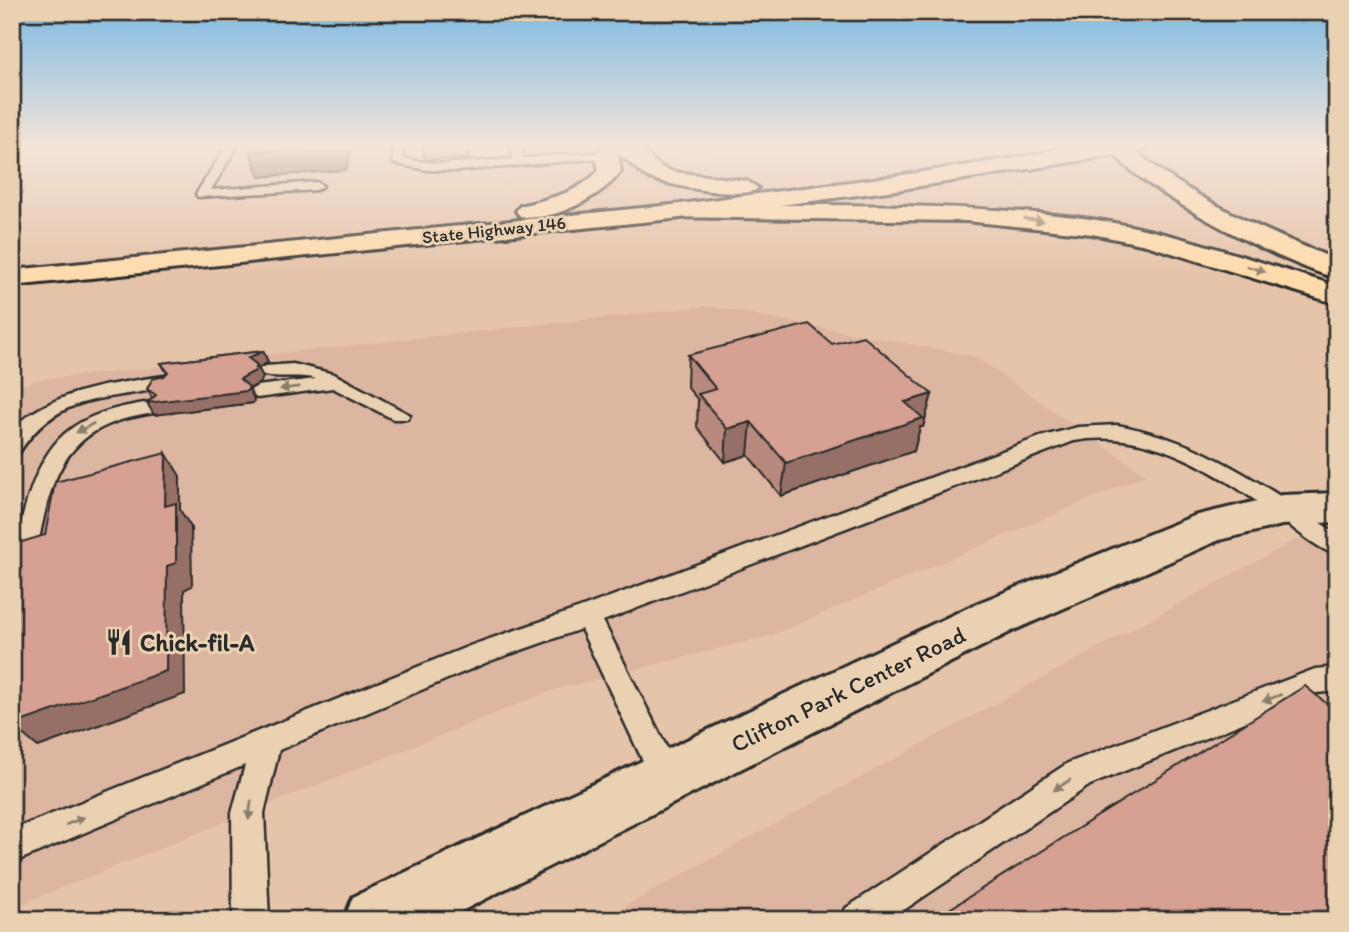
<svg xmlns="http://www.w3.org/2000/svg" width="1349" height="932" font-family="Itim,sans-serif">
  <rect width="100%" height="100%" fill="#e6c4aa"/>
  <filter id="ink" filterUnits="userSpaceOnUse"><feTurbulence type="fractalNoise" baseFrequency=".0143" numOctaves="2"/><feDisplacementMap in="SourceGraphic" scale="14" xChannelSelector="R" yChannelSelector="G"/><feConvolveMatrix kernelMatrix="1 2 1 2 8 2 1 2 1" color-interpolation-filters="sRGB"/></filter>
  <g filter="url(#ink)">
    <g fill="#ddb6a1">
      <polygon points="671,145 786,145 676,154"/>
      <polygon points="708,306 974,356 1146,475 773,635 551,691 12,908 12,388 37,380"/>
      <polygon points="1297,539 1337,540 1337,920 599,920"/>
    </g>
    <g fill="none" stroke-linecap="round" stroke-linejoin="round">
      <defs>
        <g id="service">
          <polygon points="227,145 238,145 211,190 317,182 323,186 317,190 198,197 196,194"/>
          <polygon points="393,145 404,145 403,159 442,164 512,159 511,145 522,145 523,158 605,152 611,155 605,158 457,171 427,170 393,163"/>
          <path d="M293,364L334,374L410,415L407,419H393L333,388L257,398L248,392L257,386L316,379C299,373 266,381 256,371L265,366Z"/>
          <path d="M164,376L173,382L170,386C107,402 59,390 19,453L12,455L15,426C56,390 111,384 164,376Z"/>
          <path d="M150,402L160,408L157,412C141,416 125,417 110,424C49,448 46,512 33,568L30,575L21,577L12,575C12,553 18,533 24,512C45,436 72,414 150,402Z"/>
          <path d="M1117,425C1205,441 1264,486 1337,534V555C1316,548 1296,530 1279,517C1219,474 1151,427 1074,441L603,621L682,778L678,789L667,793L656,789L581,629L490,661L279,750L264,813L269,920H233L232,813L245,765L12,863V830L472,645L580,608L1040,437L1078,427Z"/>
          <polygon points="1337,667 1337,691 1316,693 1090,785 889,920 840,920 846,908 1068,763 1315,669"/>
        </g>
        <polygon id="tertiary" points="1337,493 1337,522 1282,525 1219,540 1012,631 444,920 344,920 353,897 978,603 1194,516 1282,495"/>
        <g id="primary">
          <path d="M604,145H631L642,151L661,167L674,172L747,181L758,188C749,201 664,185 648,177C637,172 630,160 618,155L621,171C604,196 550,224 520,216L516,211L520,206C547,199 580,193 599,170L595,155Z"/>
          <polygon points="1099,145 1151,145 1141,151 896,190 672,219 12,286 12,270 672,205 896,176"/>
        </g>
        <g id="motorway">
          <polygon points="1066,145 1098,145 1095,149 1032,169 1021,163 1025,159"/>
          <path d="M1112,145H1128C1189,198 1263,230 1337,260V278C1287,266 1139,190 1110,149Z"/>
          <path d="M672,205C812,206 952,201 1091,219C1175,231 1256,262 1337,286V304L1146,245L1092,234L966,221L664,217L660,212L664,207Z"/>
        </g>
      </defs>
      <use href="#service" stroke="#2b2b2b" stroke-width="5"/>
      <use href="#tertiary" stroke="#2b2b2b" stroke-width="6"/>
      <use href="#primary" stroke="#2b2b2b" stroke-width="6"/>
      <use href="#motorway" stroke="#2b2b2b" stroke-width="6"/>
      <use href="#service" fill="#ead1b2" fill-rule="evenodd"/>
      <use href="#tertiary" fill="#ead1b2" fill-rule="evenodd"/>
      <use href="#primary" fill="#fedbac" fill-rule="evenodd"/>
      <use href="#motorway" fill="#fedbac" fill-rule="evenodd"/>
    </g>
    <g fill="#b88a7e" stroke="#2b2b2b" stroke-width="2">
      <polygon points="422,145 466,145 469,159 425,159"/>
      <polygon points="832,344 932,394 923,427 920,427 914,451 781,496 748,455 725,462 697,427 698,400 687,387 688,355"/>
      <polygon points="263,351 268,362 258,368 263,377 260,383 249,389 254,399 253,403 154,415 152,398 147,389 167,373 161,363"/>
    </g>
    <g fill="#967066" stroke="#2b2b2b" stroke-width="2">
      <polygon points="339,145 353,145 346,170 259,177 250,152"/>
      <polygon points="263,351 268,362 258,368 263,377 260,383 249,389 254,399 253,403 154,415 147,403 240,379 248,358"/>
      <polygon points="932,394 923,427 920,427 914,451 781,496 786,463 905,402"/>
      <polygon points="751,422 748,455 725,462 727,429"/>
      <polygon points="166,453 180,476 180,510 191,527 192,586 184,590 185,694 38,747 19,731 12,733 12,701 165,506"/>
    </g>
    <g fill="#d6a092" stroke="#2b2b2b" stroke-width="2">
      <polygon points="253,145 339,145 250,152"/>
      <polygon points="809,324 832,344 863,336 932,394 905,402 923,418 786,463 751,422 727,429 698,394 716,389 688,355"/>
      <polygon points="263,351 248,358 257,365 255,371 240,379 249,387 247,391 147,403 156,395 147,389 152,379 164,376 168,372 161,363"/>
      <polygon points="166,453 165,506 176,503 176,563 167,566 166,671 12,725 18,700 12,701 12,550 15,544 45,535 55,482"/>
      <polygon points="1305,686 1337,712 1337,920 932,920"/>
    </g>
    <defs><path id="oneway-solid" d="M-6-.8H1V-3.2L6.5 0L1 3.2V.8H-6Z" transform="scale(1.75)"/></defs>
    <g fill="#94836c">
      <use href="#oneway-solid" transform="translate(1034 220) rotate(7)"/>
      <use href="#oneway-solid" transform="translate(1256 269) rotate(17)"/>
    </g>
    <g fill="#8a7e6e">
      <use href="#oneway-solid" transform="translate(290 388) rotate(173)"/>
      <use href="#oneway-solid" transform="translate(85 428) rotate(152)"/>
      <use href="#oneway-solid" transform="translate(1272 698) rotate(159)"/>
      <use href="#oneway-solid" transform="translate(1062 785) rotate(147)"/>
      <use href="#oneway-solid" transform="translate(250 810) rotate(98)"/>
      <use href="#oneway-solid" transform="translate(75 821) rotate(-22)"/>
    </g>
  </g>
  <linearGradient id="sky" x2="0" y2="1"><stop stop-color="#7cbbe3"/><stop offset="0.53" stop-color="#f4e4d9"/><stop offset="1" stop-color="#f4e4d9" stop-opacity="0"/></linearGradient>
  <rect width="1349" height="276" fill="url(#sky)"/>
  <defs>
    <symbol id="restaurant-bare" viewBox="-9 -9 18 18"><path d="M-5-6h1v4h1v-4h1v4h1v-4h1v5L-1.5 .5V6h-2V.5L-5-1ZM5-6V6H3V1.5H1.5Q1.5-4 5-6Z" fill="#2b2b2b" stroke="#ead1b2" stroke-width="2.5" paint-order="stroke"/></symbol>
  </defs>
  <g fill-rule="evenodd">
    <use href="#restaurant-bare" x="100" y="623" width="38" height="38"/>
  </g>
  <g text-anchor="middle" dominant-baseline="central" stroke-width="6" stroke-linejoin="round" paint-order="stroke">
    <g font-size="18" fill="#2b2b2b" stroke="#ead1b2">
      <text transform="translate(494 230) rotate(-6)">State Highway 146</text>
    </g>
    <g font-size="24" font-weight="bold" fill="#2b2b2b" stroke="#ead1b2" text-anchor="start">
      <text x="140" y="642">Chick-fil-A</text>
    </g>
    <g font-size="24" fill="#2b2b2b" stroke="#ead1b2">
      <text transform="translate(848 689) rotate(-26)">Clifton Park Center Road</text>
    </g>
  </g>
  <rect width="1349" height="932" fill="none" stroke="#ead1b2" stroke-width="42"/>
  <rect x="21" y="21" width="1307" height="890" fill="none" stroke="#2b2b2b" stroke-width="2.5" filter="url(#ink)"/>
</svg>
